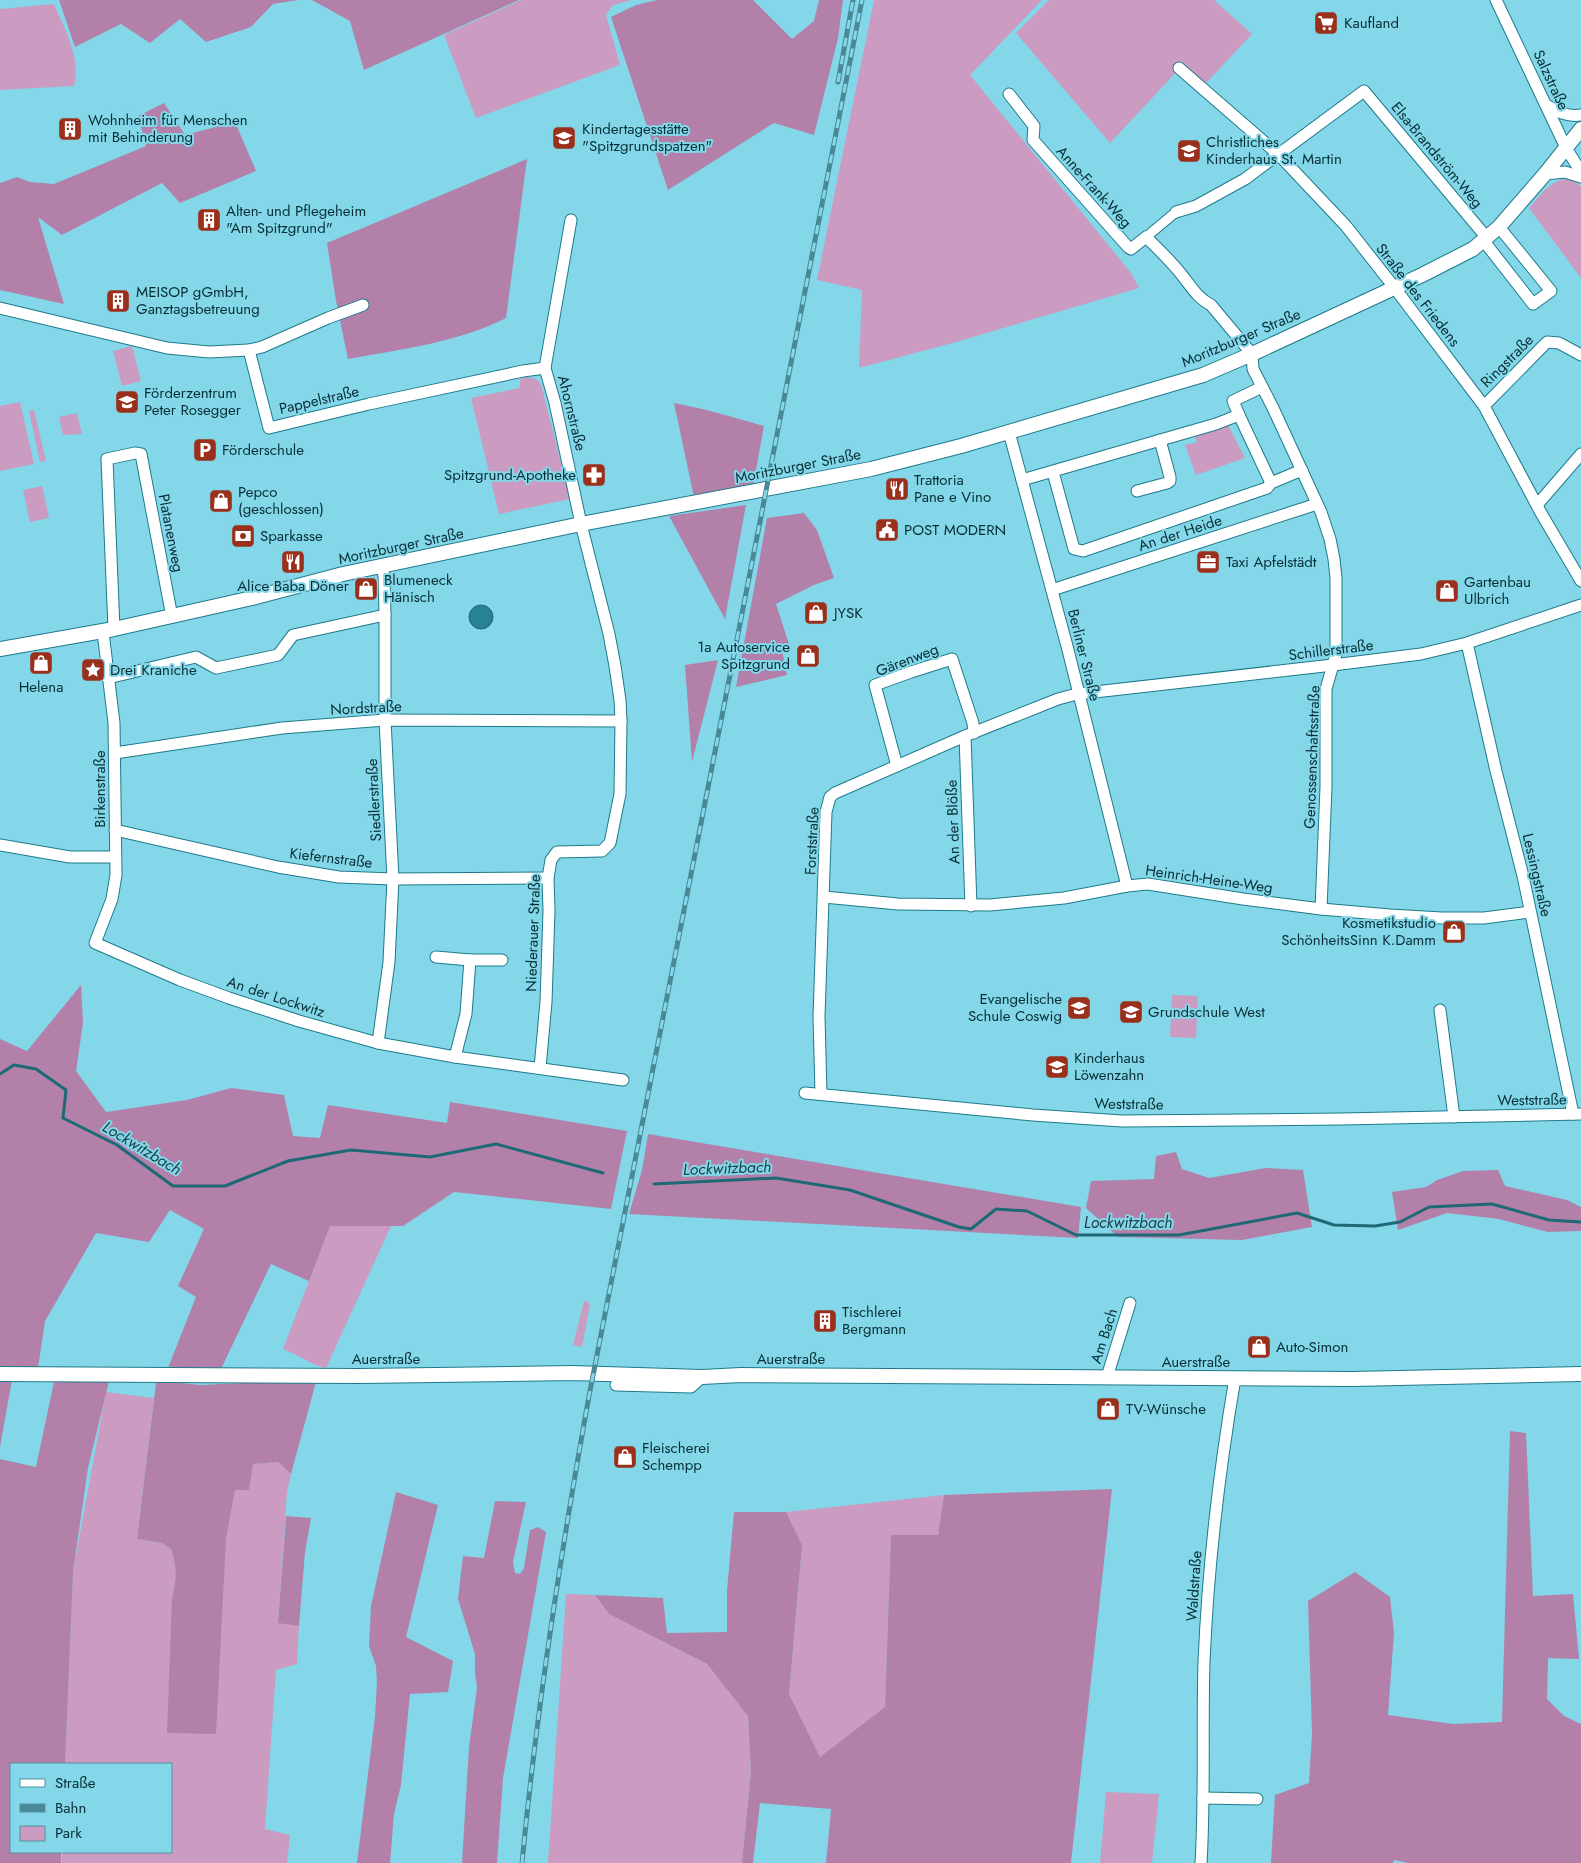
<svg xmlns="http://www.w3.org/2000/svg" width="1581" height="1863" font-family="Jost,sans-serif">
  <rect width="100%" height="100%" fill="#83d7e9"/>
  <g fill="#cb9bc2">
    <polygon points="521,0 632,0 613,5 606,15 620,65 476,118 444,35"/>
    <polygon points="874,0 1042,0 970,75 1131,273 1139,288 956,342 859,368 862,290 817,280"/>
    <polygon points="1049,0 1214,0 1252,34 1206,83 1183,65 1110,143 1016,33"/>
    <path d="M54,4C64,28 82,59 74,86L0,90V9Z"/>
    <path d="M1565,179L1575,181L1581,187V278L1529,208C1539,197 1549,181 1565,179Z"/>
    <polygon points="132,346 141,381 122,386 113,351"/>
    <polygon points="527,377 536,379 541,384 570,499 499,514 471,398 520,388 520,379"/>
    <polygon points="20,402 34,464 0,471 0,406"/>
    <polygon points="34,410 46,461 40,462 29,411"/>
    <polygon points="77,413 82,434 63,435 59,417"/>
    <polygon points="1227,423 1245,458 1196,475 1185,445 1197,442 1194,433"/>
    <polygon points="42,486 49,518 30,522 23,490"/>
    <polygon points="1172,995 1198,996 1196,1038 1170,1037"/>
    <path d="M330,1226H391L326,1368C310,1365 298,1354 283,1349Z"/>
    <polygon points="584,1301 586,1301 590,1304 582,1347 573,1345"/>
    <path d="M106,1392L154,1398L137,1539L161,1543L171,1549C177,1569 177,1578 172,1598L226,1539L235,1490L253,1464L278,1462L291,1474L287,1492L278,1622L299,1626L297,1664L276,1670L265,1829L290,1835L287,1863H62V1852H171V1764H65L73,1572Z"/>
    <polygon points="944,1495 938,1535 891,1536 885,1707 820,1757 789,1694 802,1545 786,1512"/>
    <polygon points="566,1594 595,1595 609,1614 707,1664 748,1716 751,1772 742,1863 548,1863"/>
    <polygon points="1106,1792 1159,1794 1152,1863 1100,1863"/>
  </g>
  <g fill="#b380aa">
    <polygon points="59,0 298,0 273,4 251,27 206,42 180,19 150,43 121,24 75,47"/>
    <polygon points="312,0 519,0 364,70 350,21"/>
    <polygon points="657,0 753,0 792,39 814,21 819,0 843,0 838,38 814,135 774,123 668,190 611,17 636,5"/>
    <polygon points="164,103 185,135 235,122 256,171 180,203 162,183 62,235 38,217 64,304 0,290 0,183 17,177 30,182 54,184 146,146 138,116"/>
    <path d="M527,159L506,318C457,343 401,349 348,359L336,301L327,243Z"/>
    <polygon points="674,403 707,410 764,426 753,486 694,497"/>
    <polygon points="746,505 725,619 669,516"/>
    <polygon points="804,513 817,530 834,578 814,585 776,604 790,647 782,650 787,675 736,687 767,518"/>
    <polygon points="718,660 692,762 685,665"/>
    <polygon points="81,985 83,1023 76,1071 106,1112 187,1100 231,1088 284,1095 293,1136 320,1138 328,1105 447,1123 450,1102 627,1131 611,1209 454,1192 403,1226 330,1226 309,1281 271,1264 220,1371 168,1368 196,1297 178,1286 204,1229 170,1210 149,1242 96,1233 45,1321 38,1368 0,1367 0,1039 27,1051"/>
    <polygon points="648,1134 1081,1207 1078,1238 629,1214 642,1170"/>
    <polygon points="1176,1152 1182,1169 1209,1178 1266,1168 1303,1170 1312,1227 1242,1240 1118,1237 1086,1208 1091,1181 1154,1179 1156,1156"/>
    <polygon points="1498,1170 1505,1186 1567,1200 1581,1207 1581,1231 1548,1232 1499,1219 1447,1213 1398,1230 1392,1192 1426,1187 1437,1180 1463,1171"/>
    <polygon points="0,1379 12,1380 0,1447"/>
    <polygon points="109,1381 88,1468 73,1572 65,1764 11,1764 11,1852 61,1852 61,1863 0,1863 0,1459 36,1467 54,1382"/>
    <path d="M265,1382L295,1383L316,1382L291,1474L278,1462L253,1464L249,1490H235L226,1539L216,1734L167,1733L172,1598C177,1578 177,1569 171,1549L162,1543L137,1539L156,1383H181L200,1385Z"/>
    <polygon points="1510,1431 1526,1433 1533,1596 1573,1594 1579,1659 1548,1658 1547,1699 1564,1716 1581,1724 1581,1863 1408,1863 1394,1860 1393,1863 1271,1863 1275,1795 1309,1783 1312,1734 1308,1601 1355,1572 1390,1597 1394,1633 1388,1715 1453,1724 1502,1722"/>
    <polygon points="1112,1489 1071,1863 826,1863 831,1809 760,1803 753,1863 742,1863 751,1772 748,1716 707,1664 609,1614 595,1595 663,1598 667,1633 727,1632 727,1591 734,1512 786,1512 802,1545 789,1694 820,1757 885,1707 891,1535 938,1535 944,1495"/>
    <polygon points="396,1492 438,1505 406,1637 453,1661 448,1692 410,1694 401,1785 394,1814 390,1863 357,1863 375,1717 377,1682 376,1666 369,1646 371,1606"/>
    <polygon points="495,1501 526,1502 513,1562 515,1573 520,1574 524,1568 530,1530 538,1527 546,1532 503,1778 497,1863 462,1863 469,1747 477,1688 475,1672 475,1654 458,1599 463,1556 484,1558"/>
    <polygon points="286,1516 311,1518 305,1552 299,1626 278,1623"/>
  </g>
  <circle fill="#298293" stroke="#1f6977" cx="481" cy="617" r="12"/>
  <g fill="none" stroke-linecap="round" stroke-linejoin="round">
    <g stroke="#1f6977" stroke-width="3">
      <polyline points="0,1074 14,1065 36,1069 66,1090 63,1118 117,1145 173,1186 225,1186 288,1161 351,1150 430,1157 496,1144 603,1173"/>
      <polyline points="654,1184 776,1178 850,1190 959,1227 971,1229 996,1209 1027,1211 1076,1235 1179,1235 1297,1213 1334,1225 1375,1226 1400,1222 1429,1207 1492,1204 1549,1220 1581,1222"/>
    </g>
    <defs>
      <polyline id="pedestrian" points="1146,237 1176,212"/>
      <g id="minor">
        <polyline points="1496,0 1566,148 1581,172"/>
        <polyline points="1179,68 1279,155 1346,226 1394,287 1484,406 1541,513 1581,581"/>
        <path d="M1009,94L1034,126L1033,140L1128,247L1131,249L1146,237C1158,249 1171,261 1181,274C1191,286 1197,298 1211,305L1252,354L1253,369L1273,408L1321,512L1330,539L1334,559L1336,578V654L1326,689V787L1321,909"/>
        <path d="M1546,105C1558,112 1567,117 1581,115"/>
        <polyline points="1545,174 1565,172 1581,177"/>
        <polyline points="1176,212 1196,206 1245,179 1364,91 1487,238"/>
        <polyline points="1483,240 1533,304 1551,291 1499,227"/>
        <polyline points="363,305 328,318 262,347 249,350 269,428 369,404 523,371 545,368"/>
        <polyline points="0,308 167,348 209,352 249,350"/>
        <polyline points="1484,406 1547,342 1559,343 1581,355"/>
        <polyline points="1239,415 1233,401 1262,387"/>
        <polyline points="1009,432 1067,646 1127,886"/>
        <polyline points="1053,472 1074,549 1083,551 1267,488 1271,483 1302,470"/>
        <polyline points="1022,480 1216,424 1239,415 1271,483"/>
        <polyline points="1137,491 1167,483 1170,481 1170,477 1160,440"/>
        <polyline points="1537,505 1581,454"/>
        <polyline points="1052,590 1317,504"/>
        <polyline points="114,629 107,459 135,453 141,454 172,617"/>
        <polyline points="103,632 114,723 116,875 112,899 95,943 180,980 229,998 299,1021 378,1043 455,1057 623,1080"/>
        <polyline points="1467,643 1496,771 1523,876 1573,1114"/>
        <polyline points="108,678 196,657 216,668 278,655 293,635 385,615"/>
        <polyline points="965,736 971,906"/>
        <polyline points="115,753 282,728 385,720 621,721"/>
        <polyline points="897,766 875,685 911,672 952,659 973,723 974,733"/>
        <polyline points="115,830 278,867 339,877 393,879 548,878"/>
        <polyline points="0,845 70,857 115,857"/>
        <polyline points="824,897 898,904 990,905 1064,898 1127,886 1148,884 1243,899 1321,909 1390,915 1442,918 1484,918 1530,912"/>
        <polyline points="436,957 470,960 502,960"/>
        <polyline points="1440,1010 1454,1117"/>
        <polyline points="378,1043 389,962 393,879 385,720 385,615 384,576 382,567"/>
        <polyline points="455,1057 466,1014 470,960"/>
        <polyline points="540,1068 546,1002 549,911 548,878 551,860 557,852 602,851 610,843 620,794 621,721 620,700 615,666 609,634 581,524 555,403 545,368 571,220"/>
        <polyline points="805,1093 1033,1115 1122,1121 1342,1119 1581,1114"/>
        <polyline points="821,1094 819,1016 826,812 830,797 835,793 965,736 1058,699 1077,694 1333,665 1421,654 1467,643 1581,605"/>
        <polyline points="1107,1377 1130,1303"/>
        <polyline points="616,1385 691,1387 702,1377"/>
        <polyline points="1203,1798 1257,1799"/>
        <path d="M1201,1863C1205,1796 1202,1729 1204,1662C1208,1566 1219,1472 1235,1378"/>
      </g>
      <g id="tertiary">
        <polyline points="0,649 114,629 252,598 343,574 581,524 871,469 961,446 1203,375 1252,354 1422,275 1473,249 1499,227 1545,174 1581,129"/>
        <polyline points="0,1374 360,1376 572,1373 702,1377 741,1375 1352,1379 1581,1374"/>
      </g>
    </defs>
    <use href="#pedestrian" stroke="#1e7a8a" stroke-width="11"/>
    <use href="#minor" stroke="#1e7a8a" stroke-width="13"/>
    <use href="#tertiary" stroke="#1e7a8a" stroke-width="16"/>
    <use href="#pedestrian" stroke="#fff" stroke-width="9"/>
    <use href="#minor" stroke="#fff" stroke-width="11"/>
    <use href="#tertiary" stroke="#fff" stroke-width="14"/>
    <defs>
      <g id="rail">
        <polyline points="838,82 853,0"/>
        <path d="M522,1863C537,1706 561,1551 589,1396L862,0"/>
      </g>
    </defs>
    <use href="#rail" stroke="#498895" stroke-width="5"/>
    <use href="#rail" stroke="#83d7e9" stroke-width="3" stroke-dasharray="9" stroke-linecap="butt"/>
  </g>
  <defs>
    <symbol id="supermarket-square" viewBox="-11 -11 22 22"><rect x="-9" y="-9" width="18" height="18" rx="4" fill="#9a301c" stroke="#83d7e9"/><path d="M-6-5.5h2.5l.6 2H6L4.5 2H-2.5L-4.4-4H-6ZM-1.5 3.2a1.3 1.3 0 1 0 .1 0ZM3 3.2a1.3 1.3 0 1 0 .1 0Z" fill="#fff"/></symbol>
    <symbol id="building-square" viewBox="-11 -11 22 22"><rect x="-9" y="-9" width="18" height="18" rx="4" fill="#9a301c" stroke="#83d7e9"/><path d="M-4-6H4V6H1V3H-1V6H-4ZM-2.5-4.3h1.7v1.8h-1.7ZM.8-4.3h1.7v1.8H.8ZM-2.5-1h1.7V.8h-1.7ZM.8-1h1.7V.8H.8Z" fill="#fff"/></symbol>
    <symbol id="school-square" viewBox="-11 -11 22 22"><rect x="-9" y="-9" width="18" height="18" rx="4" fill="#9a301c" stroke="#83d7e9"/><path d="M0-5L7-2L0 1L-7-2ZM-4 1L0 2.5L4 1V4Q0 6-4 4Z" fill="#fff"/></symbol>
    <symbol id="parking-square" viewBox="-11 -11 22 22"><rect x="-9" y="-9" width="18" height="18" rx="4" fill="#9a301c" stroke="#83d7e9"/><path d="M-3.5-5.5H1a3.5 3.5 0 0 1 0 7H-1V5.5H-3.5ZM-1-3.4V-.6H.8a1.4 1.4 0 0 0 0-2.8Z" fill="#fff"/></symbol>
    <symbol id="pharmacy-square" viewBox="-11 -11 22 22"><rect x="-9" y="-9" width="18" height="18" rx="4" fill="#9a301c" stroke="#83d7e9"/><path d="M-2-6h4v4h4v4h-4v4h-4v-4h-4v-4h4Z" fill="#fff"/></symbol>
    <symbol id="restaurant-square" viewBox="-11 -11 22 22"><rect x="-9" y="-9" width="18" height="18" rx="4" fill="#9a301c" stroke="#83d7e9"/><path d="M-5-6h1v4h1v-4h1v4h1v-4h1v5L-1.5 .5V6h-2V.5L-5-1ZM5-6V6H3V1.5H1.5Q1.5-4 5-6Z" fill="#fff"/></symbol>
    <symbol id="shop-square" viewBox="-11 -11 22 22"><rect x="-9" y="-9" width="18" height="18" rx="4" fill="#9a301c" stroke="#83d7e9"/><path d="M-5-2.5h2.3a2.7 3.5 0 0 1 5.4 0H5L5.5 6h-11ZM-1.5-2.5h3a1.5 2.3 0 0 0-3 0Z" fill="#fff"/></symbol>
    <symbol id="civic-square" viewBox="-11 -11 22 22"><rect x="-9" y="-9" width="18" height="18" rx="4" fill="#9a301c" stroke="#83d7e9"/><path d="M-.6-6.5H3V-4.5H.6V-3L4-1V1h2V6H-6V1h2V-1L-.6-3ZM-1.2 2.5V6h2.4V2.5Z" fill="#fff"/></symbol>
    <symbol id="bank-square" viewBox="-11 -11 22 22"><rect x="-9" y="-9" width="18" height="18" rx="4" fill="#9a301c" stroke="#83d7e9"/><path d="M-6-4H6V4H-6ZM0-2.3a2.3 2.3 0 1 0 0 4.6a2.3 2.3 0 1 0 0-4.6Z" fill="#fff"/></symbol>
    <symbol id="office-square" viewBox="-11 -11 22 22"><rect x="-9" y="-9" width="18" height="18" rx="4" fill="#9a301c" stroke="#83d7e9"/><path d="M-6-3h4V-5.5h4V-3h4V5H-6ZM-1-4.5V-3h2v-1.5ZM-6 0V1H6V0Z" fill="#fff"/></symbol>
    <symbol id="sight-square" viewBox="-11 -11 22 22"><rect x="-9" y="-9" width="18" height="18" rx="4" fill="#9a301c" stroke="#83d7e9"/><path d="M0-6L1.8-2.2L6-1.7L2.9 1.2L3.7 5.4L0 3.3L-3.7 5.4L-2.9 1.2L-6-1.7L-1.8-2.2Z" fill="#fff"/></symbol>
  </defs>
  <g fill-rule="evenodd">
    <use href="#supermarket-square" x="1312" y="9" width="28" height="28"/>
    <use href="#building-square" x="56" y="115" width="28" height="28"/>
    <use href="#school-square" x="550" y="124" width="28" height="28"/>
    <use href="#school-square" x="1175" y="137" width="28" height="28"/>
    <use href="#building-square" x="195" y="206" width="28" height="28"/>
    <use href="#building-square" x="104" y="287" width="28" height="28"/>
    <use href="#school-square" x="113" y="388" width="28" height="28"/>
    <use href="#parking-square" x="191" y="436" width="28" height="28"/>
    <use href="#pharmacy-square" x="580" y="461" width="28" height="28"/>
    <use href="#restaurant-square" x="883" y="475" width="28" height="28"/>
    <use href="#shop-square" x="207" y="487" width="28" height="28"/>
    <use href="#civic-square" x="873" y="516" width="28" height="28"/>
    <use href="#bank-square" x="229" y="522" width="28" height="28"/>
    <use href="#restaurant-square" x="279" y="548" width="28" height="28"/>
    <use href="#office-square" x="1194" y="548" width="28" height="28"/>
    <use href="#shop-square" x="352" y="575" width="28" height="28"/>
    <use href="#shop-square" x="1433" y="577" width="28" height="28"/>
    <use href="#shop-square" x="802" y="599" width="28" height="28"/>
    <use href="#shop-square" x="794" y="642" width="28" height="28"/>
    <use href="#shop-square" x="27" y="649" width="28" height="28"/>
    <use href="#sight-square" x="79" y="656" width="28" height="28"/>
    <use href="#shop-square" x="1440" y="918" width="28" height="28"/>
    <use href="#school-square" x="1065" y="994" width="28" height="28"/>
    <use href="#school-square" x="1117" y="998" width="28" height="28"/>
    <use href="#school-square" x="1043" y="1053" width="28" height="28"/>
    <use href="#building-square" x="811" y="1307" width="28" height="28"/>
    <use href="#shop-square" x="1245" y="1333" width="28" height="28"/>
    <use href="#shop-square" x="1094" y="1395" width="28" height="28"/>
    <use href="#shop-square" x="611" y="1443" width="28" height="28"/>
  </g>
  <g text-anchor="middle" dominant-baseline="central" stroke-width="4" stroke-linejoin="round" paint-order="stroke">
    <g font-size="15" fill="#082e35" stroke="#83d7e9" text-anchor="start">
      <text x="1344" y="23">Kaufland</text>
      <text x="88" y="120">Wohnheim für Menschen<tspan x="88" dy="17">mit Behinderung</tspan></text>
      <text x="582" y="129">Kindertagesstätte<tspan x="582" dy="17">"Spitzgrundspatzen"</tspan></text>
      <text x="1206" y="142">Christliches<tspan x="1206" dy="17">Kinderhaus St. Martin</tspan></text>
      <text x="226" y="211">Alten- und Pflegeheim<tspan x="226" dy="17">"Am Spitzgrund"</tspan></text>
      <text x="136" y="292">MEISOP gGmbH,<tspan x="136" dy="17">Ganztagsbetreuung</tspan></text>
      <text x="144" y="393">Förderzentrum<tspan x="144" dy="17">Peter Rosegger</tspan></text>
      <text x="222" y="450">Förderschule</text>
      <text x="576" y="475" text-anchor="end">Spitzgrund-Apotheke</text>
      <text x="914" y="480">Trattoria<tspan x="914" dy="17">Pane e Vino</tspan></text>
      <text x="238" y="492">Pepco<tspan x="238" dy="17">(geschlossen)</tspan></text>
      <text x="904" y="530">POST MODERN</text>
      <text x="260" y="536">Sparkasse</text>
      <text x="1226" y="562">Taxi Apfelstädt</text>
      <text x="384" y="580">Blumeneck<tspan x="384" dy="17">Hänisch</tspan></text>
      <text x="1464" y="582">Gartenbau<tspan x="1464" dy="17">Ulbrich</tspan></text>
      <text x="293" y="586" text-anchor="middle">Alice Baba Döner</text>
      <text x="834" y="613">JYSK</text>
      <text x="790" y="647" text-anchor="end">1a Autoservice<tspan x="790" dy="17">Spitzgrund</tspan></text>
      <text x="110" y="670">Drei Kraniche</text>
      <text x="41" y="687" text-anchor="middle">Helena</text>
      <text x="1436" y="923" text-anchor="end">Kosmetikstudio<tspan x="1436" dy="17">SchönheitsSinn K.Damm</tspan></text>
      <text x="1062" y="999" text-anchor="end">Evangelische<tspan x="1062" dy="17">Schule Coswig</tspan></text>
      <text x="1148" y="1012">Grundschule West</text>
      <text x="1074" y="1058">Kinderhaus<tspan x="1074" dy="17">Löwenzahn</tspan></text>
      <text x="842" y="1312">Tischlerei<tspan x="842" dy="17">Bergmann</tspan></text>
      <text x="1276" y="1347">Auto-Simon</text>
      <text x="1126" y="1409">TV-Wünsche</text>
      <text x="642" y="1448">Fleischerei<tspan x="642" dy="17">Schempp</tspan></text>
    </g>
    <g font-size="15" fill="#082e35" stroke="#83d7e9">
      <text transform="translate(1551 80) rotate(65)">Salzstraße</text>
      <text transform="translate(1437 155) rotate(50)">Elsa-Brandström-Weg</text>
      <text transform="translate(1094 187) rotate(48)">Anne-Frank-Weg</text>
      <text transform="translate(1418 295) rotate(52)">Straße des Friedens</text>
      <text transform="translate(1241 338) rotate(-23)">Moritzburger Straße</text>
      <text transform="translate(1507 361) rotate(-45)">Ringstraße</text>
      <text transform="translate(319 400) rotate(-13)">Pappelstraße</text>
      <text transform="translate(572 413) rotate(76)">Ahornstraße</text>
      <text transform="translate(798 466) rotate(-11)">Moritzburger Straße</text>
      <text transform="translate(171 533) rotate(79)">Platanenweg</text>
      <text transform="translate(1180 533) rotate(-18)">An der Heide</text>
      <text transform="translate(401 546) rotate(-12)">Moritzburger Straße</text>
      <text transform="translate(1331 650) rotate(-7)">Schillerstraße</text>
      <text transform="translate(1084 655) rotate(76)">Berliner Straße</text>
      <text transform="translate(907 660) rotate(-21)">Gärenweg</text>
      <text transform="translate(366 708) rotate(-3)">Nordstraße</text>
      <text transform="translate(1312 757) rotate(-88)">Genossenschaftsstraße</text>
      <text transform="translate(100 789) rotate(-90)">Birkenstraße</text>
      <text transform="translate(374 800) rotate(-93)">Siedlerstraße</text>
      <text transform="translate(953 822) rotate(-92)">An der Blöße</text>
      <text transform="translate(812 841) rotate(-87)">Forststraße</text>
      <text transform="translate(331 858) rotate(7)">Kiefernstraße</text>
      <text transform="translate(1537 875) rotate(77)">Lessingstraße</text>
      <text transform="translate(1209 879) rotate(8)">Heinrich-Heine-Weg</text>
      <text transform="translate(533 933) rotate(-88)">Niederauer Straße</text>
      <text transform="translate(276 997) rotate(18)">An der Lockwitz</text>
      <text transform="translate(1532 1100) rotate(-1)">Weststraße</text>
      <text transform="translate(1129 1104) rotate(1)">Weststraße</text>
      <text transform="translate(1104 1336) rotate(-72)">Am Bach</text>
      <text x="386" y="1359">Auerstraße</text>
      <text x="791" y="1359">Auerstraße</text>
      <text x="1196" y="1362">Auerstraße</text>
      <text transform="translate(1194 1586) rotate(-86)">Waldstraße</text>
    </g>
    <g font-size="16" font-style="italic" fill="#1c434b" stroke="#83d7e9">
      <text transform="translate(142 1148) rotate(31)">Lockwitzbach</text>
      <text transform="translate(727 1168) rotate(-2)">Lockwitzbach</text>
      <text x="1128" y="1222">Lockwitzbach</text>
    </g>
  </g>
  <rect x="10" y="1763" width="162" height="90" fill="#83d7e9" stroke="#5293a1"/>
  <rect x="20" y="1779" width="25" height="8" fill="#ffffff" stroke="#5293a1"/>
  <text x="55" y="1788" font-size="15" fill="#082e35">Straße</text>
  <rect x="20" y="1804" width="25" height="8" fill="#498895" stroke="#5293a1"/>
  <text x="55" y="1813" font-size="15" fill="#082e35">Bahn</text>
  <rect x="20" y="1826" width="25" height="15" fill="#cb9bc2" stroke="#5293a1"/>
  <text x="55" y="1838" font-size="15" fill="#082e35">Park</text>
</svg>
